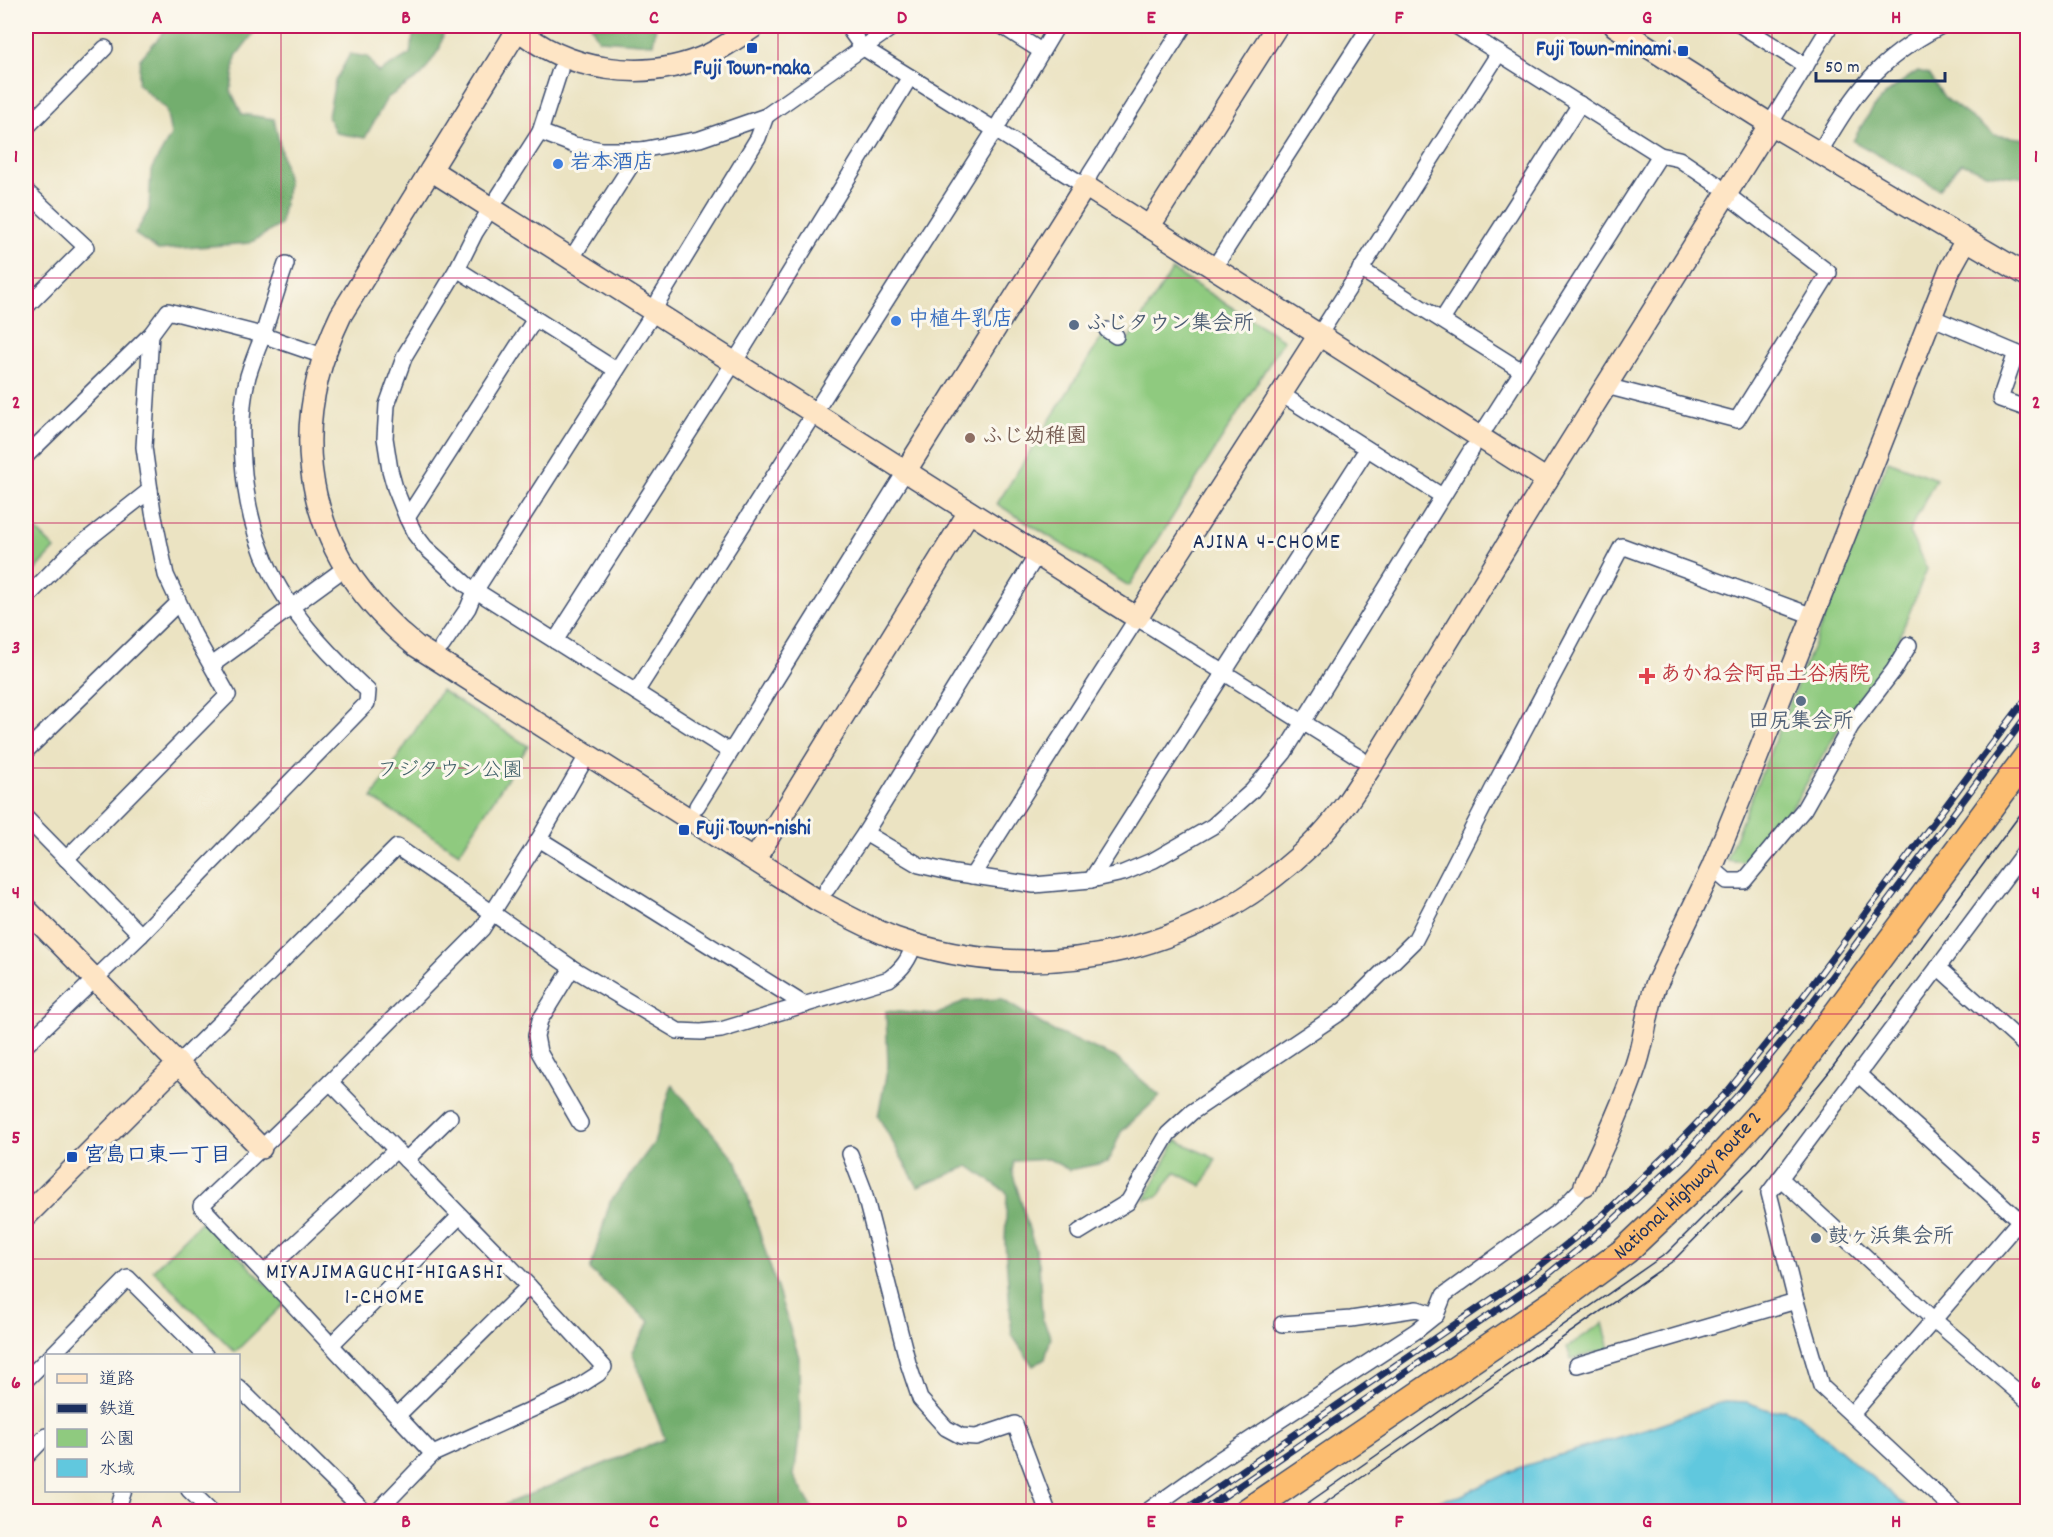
<svg xmlns="http://www.w3.org/2000/svg" width="2053" height="1537" font-family="Dekko,'Klee One',sans-serif">
  <rect width="100%" height="100%" fill="#fbf7ec"/>
  <filter id="ink" filterUnits="userSpaceOnUse"><feTurbulence type="fractalNoise" baseFrequency=".0167" numOctaves="2"/><feDisplacementMap in="SourceGraphic" scale="12" xChannelSelector="R" yChannelSelector="G"/><feConvolveMatrix kernelMatrix="1 2 1 2 8 2 1 2 1" color-interpolation-filters="sRGB"/></filter>
  <filter id="wash" filterUnits="userSpaceOnUse"><feTurbulence type="fractalNoise" baseFrequency=".008" numOctaves="4" result="noise"/><feDisplacementMap in="SourceGraphic" scale="24" xChannelSelector="R" yChannelSelector="G"/><feGaussianBlur stdDeviation="1.35" result="paint"/><feColorMatrix in="noise" values="0 0 0 0 0 0 0 0 0 0 0 0 0 0 0 0 0 1.4 0 .05"/><feComposite in="paint" operator="in"/></filter>
  <g filter="url(#wash)">
    <rect width="100%" height="100%" fill="#ebe3c2"/>
    <g fill="#8fca7f" stroke="#557c6e" stroke-width="1.5">
      <polygon points="1172,270 1284,340 1129,586 997,504 1104,334 1124,346"/>
      <polygon points="1888,461 1936,479 1909,532 1927,569 1893,653 1849,711 1795,803 1746,862 1726,860"/>
      <polygon points="26,520 55,549 26,580"/>
      <polygon points="441,690 528,746 459,853 372,798"/>
      <polygon points="1176,1140 1216,1159 1202,1186 1175,1172 1158,1196 1145,1200"/>
      <polygon points="203,1220 285,1303 235,1352 153,1270"/>
      <polygon points="1603,1323 1610,1349 1571,1359 1567,1347"/>
    </g>
    <g fill="#73ae6e" stroke="#476e66" stroke-width="1.5">
      <polygon points="169,26 255,26 253,34 236,56 231,91 242,114 274,119 288,183 280,225 250,243 158,250 135,234 149,210 151,170 171,135 166,109 138,84 140,59"/>
      <polygon points="415,26 445,26 440,48 422,75 387,98 365,138 336,133 328,117 335,81 350,54 368,57 378,73 410,54"/>
      <polygon points="591,26 656,26 653,44 599,40"/>
      <path d="M1918,71L1929,74L1944,97L1994,135L2027,139V178L1986,173L1962,163L1939,189L1853,141C1873,104 1882,94 1918,71Z"/>
      <polygon points="1001,999 1053,1031 1115,1057 1160,1096 1121,1132 1108,1162 1069,1170 1049,1159 1014,1161 1012,1171 1039,1263 1042,1318 1051,1337 1045,1359 1033,1366 1012,1335 1005,1243 1007,1193 969,1166 918,1187 878,1116 888,1066 886,1011 936,1015 964,1001"/>
      <polygon points="672,1085 737,1162 799,1357 800,1430 794,1476 814,1511 493,1511 496,1508 665,1439 632,1352 650,1322 590,1270 610,1202 654,1143"/>
    </g>
    <polygon fill="#61c8de" stroke="#3e7c9e" stroke-width="1.5" points="1725,1401 1746,1402 1772,1411 1784,1409 1798,1415 1912,1511 1389,1511 1460,1496 1521,1467 1648,1428"/>
  </g>
  <g filter="url(#ink)">
    <g fill="none" stroke-linecap="round" stroke-linejoin="round">
      <defs>
        <g id="street">
          <polyline points="847,26 862,47 1085,186 1090,174 1184,26"/>
          <polyline points="1002,26 1041,51"/>
          <polyline points="1456,26 1660,155 1679,159 1716,184"/>
          <polyline points="1742,26 1806,66"/>
          <polyline points="560,70 540,132 475,233 457,269 405,355 387,405 385,438 390,470 395,488 407,518 415,534 425,547 467,585 729,751"/>
          <polyline points="1770,124 1830,26"/>
          <polyline points="26,128 105,48"/>
          <polyline points="540,132 574,145 602,150 641,150 700,139 766,116 894,26"/>
          <path d="M1819,153C1856,91 1876,60 1941,26"/>
          <polyline points="26,191 86,247 26,307"/>
          <polyline points="571,259 641,150"/>
          <polyline points="1214,268 1370,26"/>
          <polyline points="457,269 616,370"/>
          <polyline points="1360,269 1522,371"/>
          <polyline points="1931,317 2028,358"/>
          <polyline points="1442,320 1580,104"/>
          <polyline points="1107,330 1116,336"/>
          <polyline points="1319,335 1499,53"/>
          <polyline points="2016,353 2000,399 2028,409"/>
          <polyline points="1606,386 1737,420 1829,273 1726,194"/>
          <polyline points="1281,394 1442,496"/>
          <polyline points="1487,426 1660,155"/>
          <polyline points="26,456 151,334 168,311 262,335 323,356"/>
          <polyline points="407,518 535,319"/>
          <polyline points="26,598 70,553 150,490"/>
          <polyline points="555,641 742,350 910,77"/>
          <polyline points="442,646 468,608 475,591 654,312 660,298 758,138 766,116"/>
          <polyline points="212,665 345,568"/>
          <polyline points="636,692 995,130 1057,26"/>
          <polyline points="26,751 178,603"/>
          <polyline points="697,806 905,472"/>
          <polyline points="26,818 141,935"/>
          <polyline points="865,833 919,865 954,873 1034,885 1091,880 1123,873 1154,860 1213,826 1252,791 1284,753 1472,449"/>
          <polyline points="539,839 805,1005"/>
          <polyline points="66,859 228,695 194,635 166,575 153,512 144,447 151,334"/>
          <polyline points="1712,868 1727,881 1744,881 1804,809 1851,726 1894,670 1909,645"/>
          <polyline points="972,876 1137,618 1360,758"/>
          <polyline points="1091,880 1367,449"/>
          <polyline points="827,889 865,833 1037,555"/>
          <polyline points="1938,967 2028,1048"/>
          <polyline points="572,968 540,1020 536,1036 539,1052 580,1123"/>
          <path d="M26,1045L141,935L367,703L368,691C294,622 250,566 243,462C241,435 241,403 248,376C252,363 257,350 262,338C270,313 277,289 286,264"/>
          <path d="M178,1064L397,847L572,968L678,1031L701,1032L721,1030L889,979C903,968 909,960 914,944"/>
          <polyline points="1859,1075 2028,1228"/>
          <polyline points="330,1082 529,1286 604,1367 598,1374 570,1392 433,1454 377,1512"/>
          <polyline points="850,1154 863,1188 908,1363 920,1399 946,1428 961,1436 976,1437 1015,1424 1048,1512"/>
          <polyline points="406,1160 450,1117"/>
          <polyline points="1780,1178 1933,1319 2028,1401"/>
          <polyline points="1079,1232 1128,1202 1168,1134 1192,1112 1344,1010 1415,940 1499,777 1622,546 1813,616"/>
          <polyline points="264,1273 396,1150"/>
          <polyline points="1282,1324 1351,1319 1417,1309 1436,1315"/>
          <polyline points="332,1344 460,1216"/>
          <polyline points="51,1356 128,1278 206,1356"/>
          <polyline points="1577,1365 1796,1301"/>
          <polyline points="26,1380 46,1360"/>
          <polyline points="238,1387 365,1512"/>
          <polyline points="1852,1414 2028,1211"/>
          <polyline points="398,1415 529,1286"/>
          <polyline points="433,1454 201,1206 330,1082 482,929 539,839 588,754"/>
          <polyline points="26,1457 46,1436"/>
          <polyline points="189,1490 212,1512"/>
          <polyline points="117,1512 124,1490"/>
          <polyline points="1146,1512 1219,1460 1416,1331 1436,1315 1444,1295 1561,1210 1585,1185"/>
          <polyline points="1956,1512 1821,1386 1796,1301 1769,1193 2028,847"/>
        </g>
        <g id="secondary">
          <path d="M514,26C566,72 645,83 708,55C725,47 740,36 755,26"/>
          <polyline points="1615,26 1770,124 2028,276"/>
          <path d="M518,29L341,315C281,439 309,560 416,646L817,900C843,914 868,928 895,938C1047,991 1210,950 1321,835C1341,814 1356,789 1372,765L1547,480L1770,124"/>
          <polyline points="431,170 1137,618 1319,335"/>
          <polyline points="1149,227 1277,26"/>
          <polyline points="905,472 1085,186 1547,480"/>
          <polyline points="755,859 969,512"/>
          <polyline points="26,909 261,1148"/>
          <path d="M1585,1185C1603,1146 1622,1107 1636,1065C1645,1039 1646,1011 1656,985L1712,868L1754,765L1950,269L1966,240"/>
          <polyline points="26,1216 178,1064"/>
        </g>
        <g id="highway">
          <path id="s1" d="M1247,1512L1553,1304L1625,1251L1700,1180L1774,1099L2028,756"/>
        </g>
      </defs>
      <use href="#street" stroke="#3a4a6d" stroke-width="18"/>
      <use href="#secondary" stroke="#3a4a6d" stroke-width="24"/>
      <use href="#highway" stroke="#3a4a6d" stroke-width="30"/>
      <use href="#street" stroke="#fff" stroke-width="15"/>
      <use href="#secondary" stroke="#fee5c5" stroke-width="21"/>
      <use href="#highway" stroke="#fcbd6f" stroke-width="27"/>
      <g stroke="#1b2f5e" stroke-width="1.5">
        <polyline points="1295,1512 1667,1253 1752,1168 1829,1072 2028,804"/>
        <polyline points="1312,1512 1673,1261 1742,1191"/>
      </g>
      <defs>
        <g id="rail">
          <polyline points="1182,1512 1537,1268 1602,1216 1672,1149 1728,1091 1787,1018 2028,696"/>
          <polyline points="1201,1512 1545,1277 1609,1224 1681,1158 1737,1096 1793,1028 2028,714"/>
        </g>
      </defs>
      <use href="#rail" stroke="#1b2f5e" stroke-width="7"/>
      <use href="#rail" stroke="#fbf7ec" stroke-width="4.5" stroke-dasharray="14" stroke-linecap="butt"/>
    </g>
  </g>
  <path fill="none" stroke="#c2185b" stroke-width="1.5" stroke-opacity="0.55" d="M281,26V1512M530,26V1512M778,26V1512M1026,26V1512M1275,26V1512M1523,26V1512M1772,26V1512M26,278H2028M26,523H2028M26,768H2028M26,1014H2028M26,1259H2028"/>
  <g fill="#1a4fb4" stroke="#fbf7ec" stroke-width="2">
    <rect x="746" y="42" width="12" height="12" rx="3"/>
    <rect x="1677" y="45" width="12" height="12" rx="3"/>
    <rect x="678" y="824" width="12" height="12" rx="3"/>
    <rect x="66" y="1151" width="12" height="12" rx="3"/>
  </g>
  <g fill="#3f7fe0" stroke="#fbf7ec" stroke-width="2">
    <circle cx="558" cy="164" r="6"/>
    <circle cx="896" cy="321" r="6"/>
  </g>
  <g fill="#5c6f8a" stroke="#fbf7ec" stroke-width="2">
    <circle cx="1074" cy="325" r="6"/>
    <circle cx="1801" cy="701" r="6"/>
    <circle cx="1816" cy="1238" r="6"/>
  </g>
  <circle fill="#8d6e63" stroke="#fbf7ec" stroke-width="2" cx="970" cy="438" r="6"/>
  <path fill="#e0444e" stroke="#fbf7ec" stroke-width="2" d="M1644 667h6v6h6v6h-6v6h-6v-6h-6v-6h6z"/>
  <g text-anchor="middle" dominant-baseline="central" stroke-width="6" stroke-linejoin="round" paint-order="stroke">
    <g font-size="21" font-weight="bold" fill="#164399" stroke="#fbf7ec" text-anchor="start">
      <text x="1671" y="51" text-anchor="end">Fuji Town-minami</text>
      <text x="752" y="70" text-anchor="middle">Fuji Town-naka</text>
      <text x="696" y="830">Fuji Town-nishi</text>
      <text x="84" y="1157">宮島口東一丁目</text>
    </g>
    <g font-size="21" font-weight="bold" fill="#366cbe" stroke="#fbf7ec" text-anchor="start">
      <text x="570" y="164">岩本酒店</text>
      <text x="908" y="321">中植牛乳店</text>
    </g>
    <g font-size="21" font-weight="bold" fill="#4e5e75" stroke="#fbf7ec" text-anchor="start">
      <text x="1086" y="325">ふじタウン集会所</text>
      <text x="1801" y="723" text-anchor="middle">田尻集会所</text>
      <text x="1828" y="1238">鼓ヶ浜集会所</text>
    </g>
    <g font-size="21" font-weight="bold" fill="#785e54" stroke="#fbf7ec" text-anchor="start">
      <text x="982" y="438">ふじ幼稚園</text>
    </g>
    <g font-size="21" font-weight="bold" fill="#be3a42" stroke="#fbf7ec" text-anchor="start">
      <text x="1660" y="676">あかね会阿品土谷病院</text>
    </g>
    <g font-size="21" fill="#3e5e68" stroke="#fbf7ec">
      <text x="450" y="772">フジタウン公園</text>
    </g>
    <g font-size="21" fill="#1b2f5e" stroke="#fbf7ec">
      <text stroke="none"><textPath href="#s1" startOffset="550">National Highway Route 2</textPath></text>
    </g>
    <g font-size="22" letter-spacing="1.5" fill="#1b2f5e" stroke="#fbf7ec">
      <text x="1267" y="543">AJINA 4-CHOME</text>
      <text x="385" y="1273">MIYAJIMAGUCHI-HIGASHI<tspan x="385" dy="25">1-CHOME</tspan></text>
    </g>
  </g>
  <rect width="2053" height="1537" fill="none" stroke="#fbf7ec" stroke-width="66"/>
  <rect x="45" y="1354" width="195" height="138" fill="#fbf7ec" stroke="#a1a7b3" stroke-width="1.5"/>
  <rect x="57" y="1374" width="30" height="9" fill="#fee5c5" stroke="#a1a7b3" stroke-width="1.5"/>
  <text x="99" y="1384" font-size="18" fill="#1b2f5e">道路</text>
  <rect x="57" y="1404" width="30" height="9" fill="#1b2f5e" stroke="#a1a7b3" stroke-width="1.5"/>
  <text x="99" y="1414" font-size="18" fill="#1b2f5e">鉄道</text>
  <rect x="57" y="1429" width="30" height="18" fill="#8fca7f" stroke="#a1a7b3" stroke-width="1.5"/>
  <text x="99" y="1444" font-size="18" fill="#1b2f5e">公園</text>
  <rect x="57" y="1459" width="30" height="18" fill="#61c8de" stroke="#a1a7b3" stroke-width="1.5"/>
  <text x="99" y="1474" font-size="18" fill="#1b2f5e">水域</text>
  <path d="M1816 72v9h129v-9" fill="none" stroke="#1b2f5e" stroke-width="3"/>
  <text x="1825" y="72" font-size="18" fill="#1b2f5e" stroke="#fbf7ec" stroke-width="4.5" paint-order="stroke">50 m</text>
  <rect x="33" y="33" width="1987" height="1471" fill="none" stroke="#c2185b" stroke-width="2"/>
  <g font-size="20" text-anchor="middle" font-weight="bold" fill="#c2185b">
    <text x="157" y="23">A</text>
    <text x="406" y="23">B</text>
    <text x="654" y="23">C</text>
    <text x="902" y="23">D</text>
    <text x="1151" y="23">E</text>
    <text x="1399" y="23">F</text>
    <text x="1647" y="23">G</text>
    <text x="1896" y="23">H</text>
    <text x="16" y="162">1</text>
    <text x="2036" y="162">1</text>
    <text x="16" y="408">2</text>
    <text x="2036" y="408">2</text>
    <text x="16" y="653">3</text>
    <text x="2036" y="653">3</text>
    <text x="16" y="898">4</text>
    <text x="2036" y="898">4</text>
    <text x="16" y="1143">5</text>
    <text x="2036" y="1143">5</text>
    <text x="16" y="1388">6</text>
    <text x="2036" y="1388">6</text>
    <text x="157" y="1527">A</text>
    <text x="406" y="1527">B</text>
    <text x="654" y="1527">C</text>
    <text x="902" y="1527">D</text>
    <text x="1151" y="1527">E</text>
    <text x="1399" y="1527">F</text>
    <text x="1647" y="1527">G</text>
    <text x="1896" y="1527">H</text>
  </g>
</svg>
